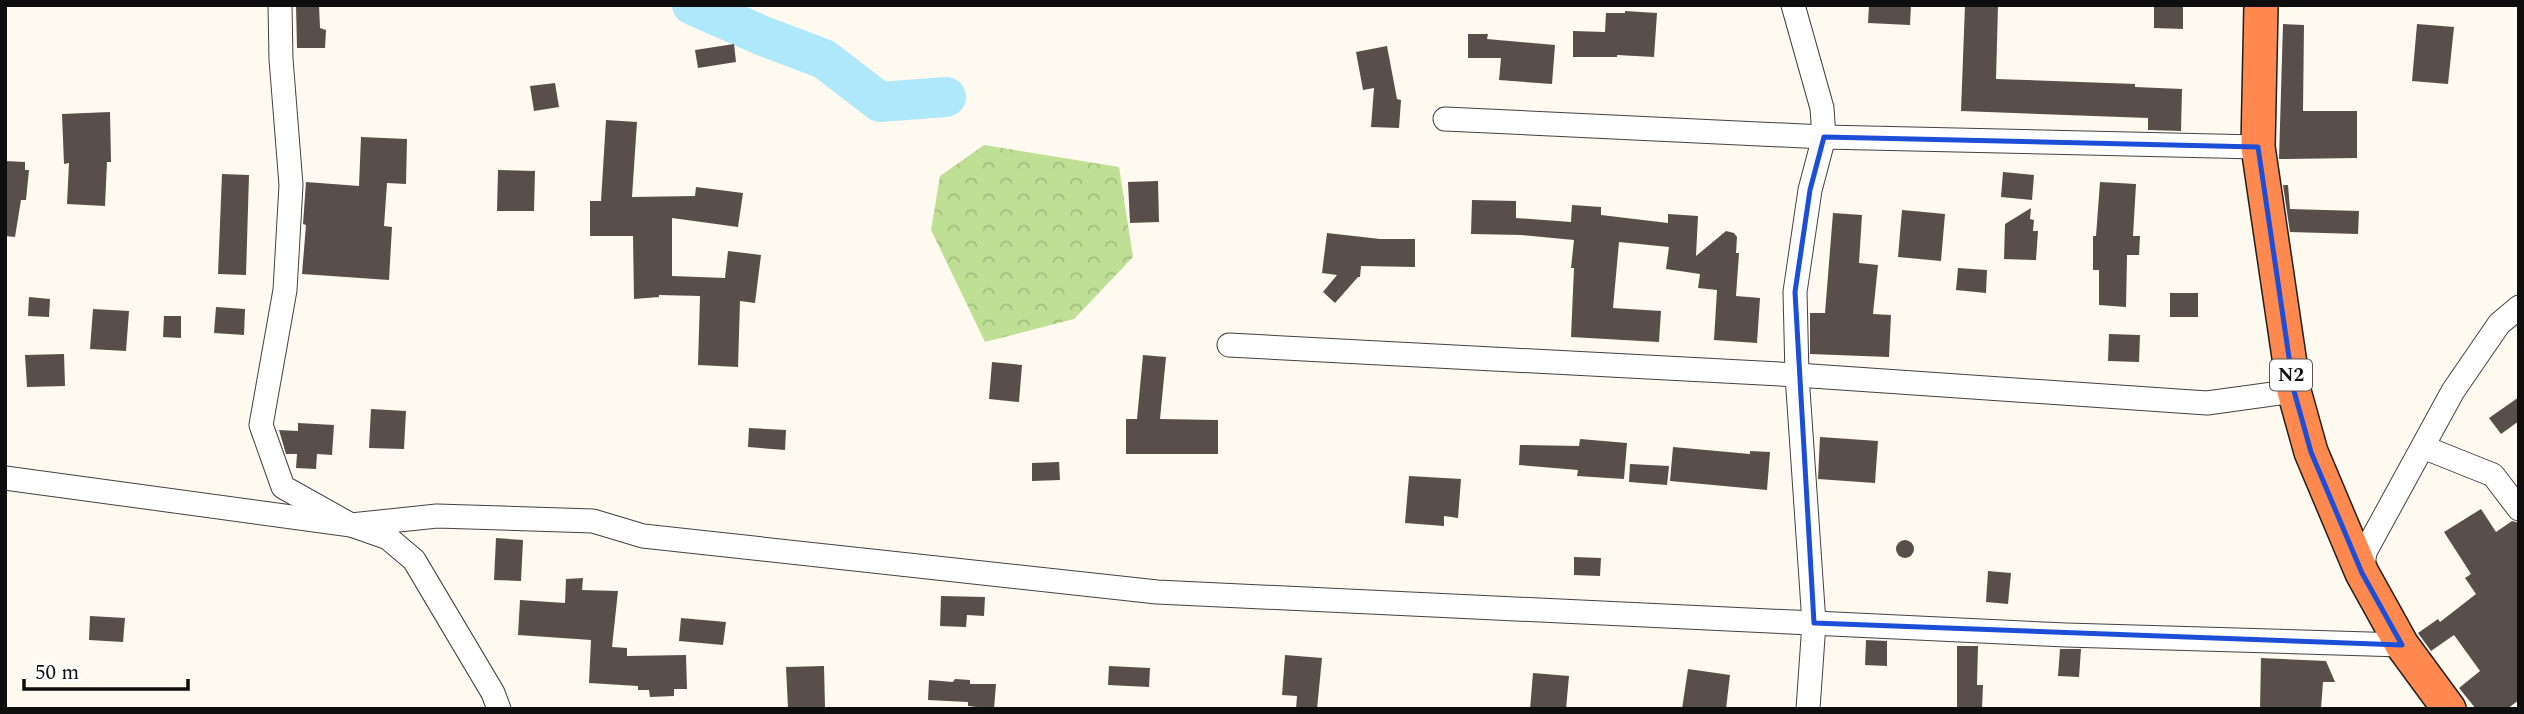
<svg xmlns="http://www.w3.org/2000/svg" width="2524" height="714" font-family="Spectral,serif">
  <defs>
    <pattern id="forest-crowns" width="20" height="18" patternUnits="userSpaceOnUse" patternTransform="scale(1.75)"><rect width="20" height="18" fill="#bfdf94"/><path d="M2 6a3 3 0 1 1 6 0M12 15a3 3 0 1 1 6 0" fill="none" stroke="#a3be7e"/></pattern>
  </defs>
  <rect width="100%" height="100%" fill="#fffaf0"/>
  <polygon fill="url(#forest-crowns)" points="984,145 1119,167 1133,257 1074,319 985,342 931,230 940,176"/>
  <g fill="none" stroke-linecap="round" stroke-linejoin="round">
    <polyline stroke="#b0e8fb" stroke-width="40" points="692,5 763,36 824,59 880,102 946,97"/>
  </g>
  <g fill="#584e4a">
    <polygon points="296,5 319,5 320,28 326,30 325,48 297,48"/>
    <polygon points="1869,5 1911,5 1910,25 1868,23"/>
    <polygon points="1965,5 1998,5 1996,79 2135,84 2135,87 2182,89 2181,131 2148,130 2148,118 1961,111"/>
    <polygon points="2154,5 2183,5 2183,29 2154,28"/>
    <polygon points="1625,11 1657,13 1654,57 1617,55 1617,57 1573,57 1573,31 1605,32 1606,13 1625,13"/>
    <polygon points="2283,24 2304,25 2303,111 2357,111 2357,158 2279,159"/>
    <polygon points="2417,24 2454,27 2448,84 2412,81"/>
    <polygon points="1468,34 1488,34 1487,39 1555,45 1552,84 1499,80 1501,58 1468,58"/>
    <polygon points="734,44 736,62 698,68 695,50"/>
    <polygon points="1387,46 1397,99 1401,100 1399,128 1371,127 1374,88 1363,90 1356,52"/>
    <polygon points="555,83 559,107 534,111 530,86"/>
    <polygon points="110,112 111,162 107,162 105,206 67,204 69,163 64,164 62,114"/>
    <polygon points="606,120 637,122 632,197 695,196 696,187 743,193 738,227 672,218 672,276 725,278 728,251 761,255 755,303 740,301 738,367 698,365 700,296 659,295 659,297 634,299 633,236 590,236 590,201 601,201"/>
    <polygon points="361,137 407,139 406,184 387,183 384,226 392,227 389,280 302,274 306,225 303,224 306,182 359,186"/>
    <polygon points="5,161 25,162 25,170 29,170 26,200 21,200 15,237 5,236"/>
    <polygon points="498,170 535,171 534,211 497,211"/>
    <polygon points="2003,172 2034,175 2032,200 2001,197"/>
    <polygon points="222,174 249,175 246,275 218,274"/>
    <polygon points="1158,181 1159,222 1130,223 1128,182"/>
    <polygon points="2100,182 2136,184 2133,236 2140,236 2139,255 2127,255 2126,307 2099,305 2099,270 2093,270 2093,236 2096,236"/>
    <polygon points="2283,185 2288,185 2290,209 2359,211 2358,234 2290,232"/>
    <polygon points="1472,200 1516,201 1516,218 1571,222 1572,205 1601,207 1601,215 1668,223 1668,214 1698,216 1696,256 1726,231 1734,233 1737,237 1736,253 1739,253 1736,296 1760,298 1757,343 1714,340 1717,290 1698,288 1700,274 1666,269 1669,247 1619,242 1613,308 1661,311 1659,342 1571,337 1574,268 1571,268 1574,240 1521,235 1471,234"/>
    <polygon points="2031,208 2030,219 2034,220 2033,231 2038,231 2036,260 2004,259 2005,224"/>
    <polygon points="1902,210 1945,214 1941,261 1898,257"/>
    <polygon points="1833,213 1862,215 1859,263 1878,265 1873,314 1891,315 1889,357 1810,354 1810,313 1825,313"/>
    <polygon points="1327,233 1380,239 1415,239 1415,267 1361,266 1360,277 1358,277 1335,303 1323,292 1337,275 1322,273"/>
    <polygon points="1958,268 1987,270 1986,293 1956,290"/>
    <rect x="2170" y="293" width="28" height="24"/>
    <polygon points="29,297 50,299 49,317 28,316"/>
    <polygon points="216,307 245,309 244,335 214,333"/>
    <polygon points="93,309 129,311 126,351 90,349"/>
    <polygon points="164,316 181,316 181,338 163,337"/>
    <polygon points="2109,334 2140,335 2139,362 2108,361"/>
    <polygon points="64,354 65,386 27,387 25,355"/>
    <polygon points="1143,355 1166,357 1160,419 1218,420 1218,454 1126,454 1126,419 1137,419"/>
    <polygon points="992,362 1022,365 1019,402 989,399"/>
    <polygon points="2519,397 2519,421 2501,434 2489,418"/>
    <polygon points="371,409 406,411 404,449 369,448"/>
    <polygon points="298,423 334,425 332,455 317,454 316,469 296,468 297,454 286,454 279,430 298,431"/>
    <polygon points="749,428 786,430 785,450 748,447"/>
    <polygon points="1820,437 1878,441 1875,483 1818,479"/>
    <polygon points="1580,439 1627,443 1624,479 1577,476 1578,470 1519,465 1520,445 1579,446"/>
    <polygon points="1673,447 1750,454 1750,451 1770,452 1767,490 1670,481"/>
    <polygon points="1059,462 1060,480 1032,481 1032,463"/>
    <polygon points="1630,464 1669,466 1667,485 1629,482"/>
    <polygon points="1409,476 1461,479 1458,518 1444,516 1444,526 1405,523"/>
    <polygon points="2481,509 2496,532 2512,521 2519,523 2519,700 2507,709 2476,709 2459,688 2480,671 2454,635 2431,651 2418,633 2438,619 2440,622 2476,594 2465,578 2471,574 2444,532"/>
    <polygon points="496,538 523,540 521,581 494,580"/>
    <circle cx="1905" cy="549" r="9"/>
    <polygon points="1574,557 1601,558 1600,576 1574,575"/>
    <polygon points="1988,571 2011,573 2008,604 1986,602"/>
    <polygon points="583,578 582,590 618,591 612,647 627,648 627,656 686,655 687,689 674,689 674,696 650,697 649,690 638,690 638,686 589,683 591,640 518,635 520,600 565,603 566,579"/>
    <polygon points="941,596 985,597 984,616 967,615 966,627 940,626"/>
    <polygon points="90,616 125,618 123,642 89,640"/>
    <polygon points="681,618 726,622 723,645 679,641"/>
    <polygon points="1866,640 1887,641 1887,666 1865,665"/>
    <polygon points="1957,646 1978,646 1977,685 1983,685 1982,709 1957,709"/>
    <polygon points="2060,649 2081,649 2079,677 2058,676"/>
    <polygon points="1285,655 1322,658 1317,709 1296,709 1297,696 1282,695"/>
    <polygon points="2261,658 2326,661 2335,682 2323,682 2321,709 2260,709"/>
    <polygon points="824,666 825,707 788,708 786,667"/>
    <polygon points="1109,666 1150,668 1149,687 1108,685"/>
    <polygon points="1688,669 1730,675 1726,709 1682,709"/>
    <polygon points="1533,673 1569,676 1566,709 1530,709"/>
    <polygon points="955,679 970,680 970,684 996,684 994,709 968,706 968,702 928,700 929,680 953,682"/>
  </g>
  <g fill="none" stroke-linecap="round" stroke-linejoin="round">
    <defs>
      <g id="minor">
        <polyline points="280,5 281,59 291,185 285,290 261,425 283,487 351,525 388,538 414,560 493,693 499,709"/>
        <polyline points="1793,5 1822,108 1824,137 1810,190 1795,292 1797,375 1814,623 1808,709"/>
        <polyline points="1445,119 1824,137 2258,147"/>
        <polyline points="1229,345 1797,375 2207,403 2294,391"/>
        <polyline points="2423,447 2493,475 2519,509"/>
        <polyline points="5,478 351,525 437,516 593,521 643,536 1157,592 2066,635 2402,645"/>
        <polyline points="2362,573 2365,552 2453,391 2499,324 2519,307"/>
      </g>
      <polyline id="highway" points="2261,5 2258,147 2294,391 2311,452 2362,573 2402,645 2449,709"/>
    </defs>
    <use href="#minor" stroke="#414141" stroke-width="25"/>
    <use href="#highway" stroke="#1f1f1f" stroke-width="36"/>
    <use href="#minor" stroke="#fff" stroke-width="23"/>
    <use href="#highway" stroke="#ff894e" stroke-width="33"/>
  </g>
  <path fill="none" stroke="#1d4ed8" stroke-width="5" stroke-linejoin="round" d="M1824,137L2258,147L2294,391L2311,452L2362,573L2402,645L1814,623L1795,292L1810,190Z"/>
  <g text-anchor="middle" dominant-baseline="central" stroke-width="7" stroke-linejoin="round" paint-order="stroke">
    <rect fill="#fff" stroke="#565656" stroke-width="2" x="2270" y="359.5" width="42" height="31" rx="5"/>
    <g font-size="19" font-weight="bold" fill="#0e0e0e">
      <text x="2291" y="375">N2</text>
    </g>
  </g>
  <rect width="2524" height="714" fill="none" stroke="#0e0e0e" stroke-width="14"/>
  <path d="M24 679v10h164v-10" fill="none" stroke="#0e0e0e" stroke-width="3.5"/>
  <text x="35" y="679" font-size="21" fill="#0e0e0e" stroke="#ffffff" stroke-width="5" paint-order="stroke">50 m</text>
</svg>
